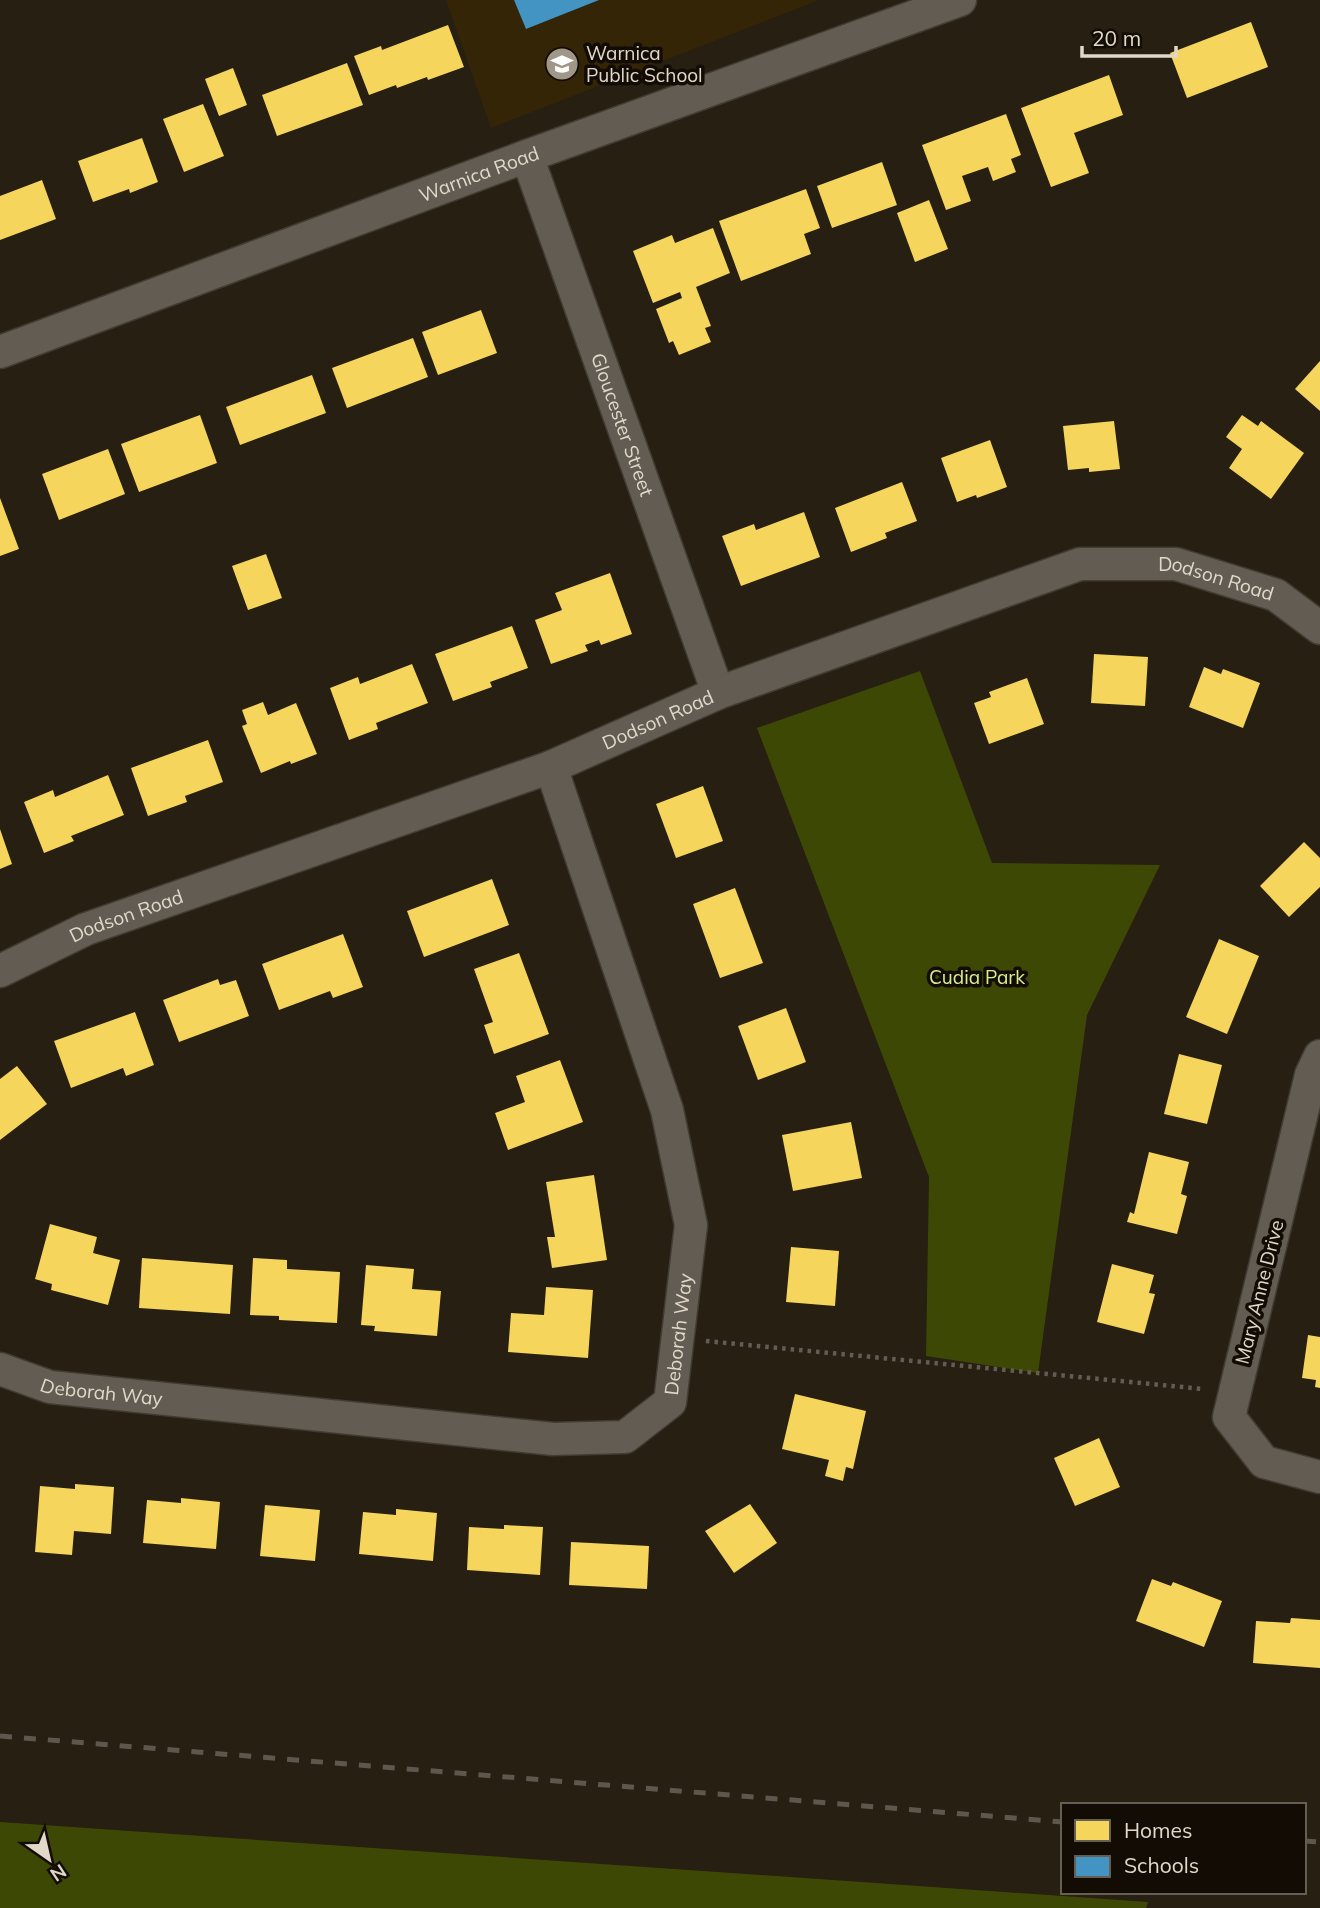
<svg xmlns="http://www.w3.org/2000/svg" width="1320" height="1908" font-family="Mulish,sans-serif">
  <rect width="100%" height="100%" fill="#271f11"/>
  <polygon fill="#352507" points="446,0 819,0 491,128"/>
  <g fill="#3e4805">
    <polygon points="920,671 992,863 1160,865 1087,1015 1038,1373 926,1356 929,1177 757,728"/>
    <polygon points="0,1822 1148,1902 1146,1908 0,1908"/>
  </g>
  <g fill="#f6d55c">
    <polygon points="1251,22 1268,67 1187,98 1170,53"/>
    <polygon points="448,25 464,67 428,80 427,77 397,88 396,85 369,95 354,56 381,46 382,50"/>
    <polygon points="347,63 363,105 277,136 262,95"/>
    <polygon points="233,68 247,105 219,116 205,79"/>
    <polygon points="1109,75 1123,115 1074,133 1089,173 1051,187 1021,108"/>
    <polygon points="203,104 224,156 184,172 163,119"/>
    <polygon points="1006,114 1021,155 1011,159 1016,172 993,181 988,167 962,176 971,201 946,210 922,145"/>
    <polygon points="142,138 158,182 130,193 129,189 93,202 78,161"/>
    <polygon points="882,162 897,205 832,228 817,186"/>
    <polygon points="42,180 56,219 0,240 0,196"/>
    <polygon points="806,189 820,228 804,234 811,254 741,281 719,221"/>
    <polygon points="929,200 948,249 915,262 897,213"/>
    <polygon points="713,228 730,273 696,287 711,326 705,328 711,342 679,355 673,341 669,343 656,309 682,298 680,292 653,303 633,251 672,235 675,243"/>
    <polygon points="481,310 497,353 438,375 422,332"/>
    <polygon points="413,338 428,377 347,408 332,368"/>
    <polygon points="1320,361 1320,411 1295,389"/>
    <polygon points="312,375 326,413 240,445 226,407"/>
    <polygon points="200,415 217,463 139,492 121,444"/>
    <polygon points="1242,415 1258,426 1261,421 1304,453 1271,499 1229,468 1242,449 1226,437"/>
    <polygon points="1114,421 1120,469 1089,472 1089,468 1068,470 1063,426"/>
    <polygon points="990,440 1007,487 977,498 976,495 957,502 941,458"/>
    <polygon points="108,449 125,494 59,520 42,474"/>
    <polygon points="902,482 917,521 885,533 887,538 851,552 835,508"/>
    <polygon points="0,498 19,549 0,556"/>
    <polygon points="804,512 820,557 741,586 722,536 754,524 756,530"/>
    <polygon points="266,554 282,598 248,610 232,566"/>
    <polygon points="610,573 632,634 601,645 599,640 585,645 588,651 551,664 535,620 562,610 555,593"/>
    <polygon points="512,626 528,668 490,682 492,687 453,701 435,654"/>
    <polygon points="1094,654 1148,657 1145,706 1091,703"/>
    <polygon points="412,664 428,703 376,723 378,729 349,740 330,688 358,677 360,684"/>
    <polygon points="1204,667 1221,674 1223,669 1260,683 1243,728 1189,707"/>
    <polygon points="1027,678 1044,724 989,744 974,703 991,697 989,692"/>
    <polygon points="263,702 268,715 296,703 317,754 291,764 290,761 261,773 242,726 247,724 242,710"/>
    <polygon points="208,740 223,782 185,796 187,802 148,816 131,768"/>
    <polygon points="108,775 124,815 71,836 74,841 44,853 24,802 53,790 55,797"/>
    <polygon points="703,786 723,841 676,858 656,804"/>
    <polygon points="0,829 12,864 0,869"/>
    <polygon points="1304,842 1320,858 1320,887 1289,917 1260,886"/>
    <polygon points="492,879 509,925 424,957 407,911"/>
    <polygon points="735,888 763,963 720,978 693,904"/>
    <polygon points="343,934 363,987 333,998 330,991 279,1010 262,964"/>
    <polygon points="1219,939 1259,956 1227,1034 1186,1017"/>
    <polygon points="519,953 549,1034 494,1054 484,1025 493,1022 474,969"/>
    <polygon points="218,979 220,985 236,980 249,1016 179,1042 163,1000"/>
    <polygon points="786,1008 806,1062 758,1080 738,1026"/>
    <polygon points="135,1012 154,1065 126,1076 123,1068 71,1088 54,1041"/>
    <polygon points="1179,1054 1222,1065 1207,1124 1164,1114"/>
    <polygon points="560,1060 583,1122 508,1150 495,1113 525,1102 516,1076"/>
    <polygon points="17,1066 47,1104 0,1140 0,1079"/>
    <polygon points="851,1122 862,1178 793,1191 782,1135"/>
    <polygon points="1149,1152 1189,1162 1181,1194 1187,1196 1177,1234 1127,1222 1130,1212 1134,1214"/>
    <polygon points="594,1175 607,1260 552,1268 547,1237 555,1237 546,1182"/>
    <polygon points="50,1224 97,1237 93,1253 120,1260 108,1305 51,1290 52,1284 35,1279"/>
    <polygon points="791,1247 839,1251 835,1306 786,1302"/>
    <polygon points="142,1258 233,1265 230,1314 139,1308"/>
    <polygon points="253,1258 287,1260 287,1269 340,1272 337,1323 279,1320 279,1316 250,1315"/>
    <polygon points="1112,1264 1154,1275 1149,1293 1155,1294 1144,1334 1097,1322"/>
    <polygon points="366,1265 414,1269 412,1289 441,1291 437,1336 374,1331 375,1326 361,1325"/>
    <polygon points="546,1287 593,1290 588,1358 508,1352 511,1313 544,1315"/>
    <polygon points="1308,1335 1320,1337 1320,1388 1315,1387 1316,1380 1302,1378"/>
    <polygon points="795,1394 866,1411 853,1469 846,1467 843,1481 825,1476 829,1460 782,1449"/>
    <polygon points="1099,1438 1120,1487 1075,1506 1054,1458"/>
    <polygon points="75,1484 114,1487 111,1534 74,1531 72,1555 35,1552 40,1486 75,1489"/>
    <polygon points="181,1498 220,1502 216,1549 143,1543 147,1500 181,1503"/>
    <polygon points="750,1504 777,1543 734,1573 705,1531"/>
    <polygon points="265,1505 320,1510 315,1561 260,1556"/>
    <polygon points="396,1509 437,1513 433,1561 359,1554 363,1512 396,1515"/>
    <polygon points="504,1525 543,1527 540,1575 467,1570 469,1527 504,1529"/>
    <polygon points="571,1542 649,1546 647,1589 569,1585"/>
    <polygon points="1152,1579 1171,1586 1173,1582 1222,1601 1204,1647 1136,1621"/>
    <polygon points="1291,1618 1320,1620 1320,1668 1253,1663 1256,1621 1290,1623"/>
  </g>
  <polygon fill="#4393c3" points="514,0 599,0 526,29"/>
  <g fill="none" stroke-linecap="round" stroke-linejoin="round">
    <defs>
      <g id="minor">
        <path id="s1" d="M527,156L718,693"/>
        <path id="s2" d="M0,352L527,156L960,0"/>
        <path id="s3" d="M0,971L86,929L551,767L718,693L1080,564H1176L1276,595L1320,628"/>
        <polyline points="1320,1056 1311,1075 1229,1417 1264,1462 1320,1477"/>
        <path id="s4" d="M0,1369L50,1387L553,1439L625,1437L670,1402L691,1225L667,1110L551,767"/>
      </g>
    </defs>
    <use href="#minor" stroke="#423b32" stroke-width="35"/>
    <polyline stroke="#625c53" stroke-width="4.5" stroke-dasharray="3.5 5" stroke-linecap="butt" points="706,1341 1203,1389"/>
    <use href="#minor" stroke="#625c52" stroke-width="32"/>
    <g stroke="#5e574d" stroke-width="5" stroke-dasharray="12 12" stroke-linecap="butt">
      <polyline points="0,1736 1063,1822"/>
      <polyline points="1304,1841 1320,1842"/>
    </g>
  </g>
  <defs>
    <symbol id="school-disc" viewBox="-11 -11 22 22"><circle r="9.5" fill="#a19789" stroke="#120c04"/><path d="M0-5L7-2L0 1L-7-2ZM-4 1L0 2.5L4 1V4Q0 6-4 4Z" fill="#fff"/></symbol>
  </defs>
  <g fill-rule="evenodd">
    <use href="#school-disc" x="543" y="45" width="38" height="38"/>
  </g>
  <g text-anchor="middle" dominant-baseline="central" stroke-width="7" stroke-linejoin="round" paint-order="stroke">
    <g font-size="19" fill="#e2d8ca" stroke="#120c04" text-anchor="start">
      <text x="586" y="53">Warnica<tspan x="586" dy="22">Public School</tspan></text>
    </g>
    <g font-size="19" fill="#e2d8ca" stroke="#120c04">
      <text stroke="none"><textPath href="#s2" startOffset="511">Warnica Road</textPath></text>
      <text stroke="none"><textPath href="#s1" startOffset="285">Gloucester Street</textPath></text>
      <text stroke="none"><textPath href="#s3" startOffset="1293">Dodson Road</textPath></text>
      <text stroke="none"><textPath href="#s3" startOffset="705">Dodson Road</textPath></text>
      <text stroke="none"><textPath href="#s3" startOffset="138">Dodson Road</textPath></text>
      <text transform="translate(1259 1292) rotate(-76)">Mary Anne Drive</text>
      <text stroke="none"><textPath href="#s4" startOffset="756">Deborah Way</textPath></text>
      <text stroke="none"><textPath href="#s4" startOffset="105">Deborah Way</textPath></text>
    </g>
    <g font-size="19" fill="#d8ef8d" stroke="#120c04">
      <text x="977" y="977">Cudia Park</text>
    </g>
  </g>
  <rect x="1061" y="1803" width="245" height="91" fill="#120c04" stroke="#655e53" stroke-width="2"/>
  <rect x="1075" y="1820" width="35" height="21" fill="#f6d55c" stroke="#655e53" stroke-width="2"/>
  <text x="1124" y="1838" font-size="21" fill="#e2d8ca">Homes</text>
  <rect x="1075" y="1856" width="35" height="21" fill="#4393c3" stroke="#655e53" stroke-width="2"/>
  <text x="1124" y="1873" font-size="21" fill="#e2d8ca">Schools</text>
  <g transform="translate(49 1859) rotate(146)" stroke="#120c04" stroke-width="5" paint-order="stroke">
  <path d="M0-5L12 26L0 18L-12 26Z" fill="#e2d8ca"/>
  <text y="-10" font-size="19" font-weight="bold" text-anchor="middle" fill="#e2d8ca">N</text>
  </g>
  <path d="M1082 46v10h94v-10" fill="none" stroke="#e2d8ca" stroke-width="3.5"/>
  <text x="1092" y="46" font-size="21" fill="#e2d8ca" stroke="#120c04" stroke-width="5" paint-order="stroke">20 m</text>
</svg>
